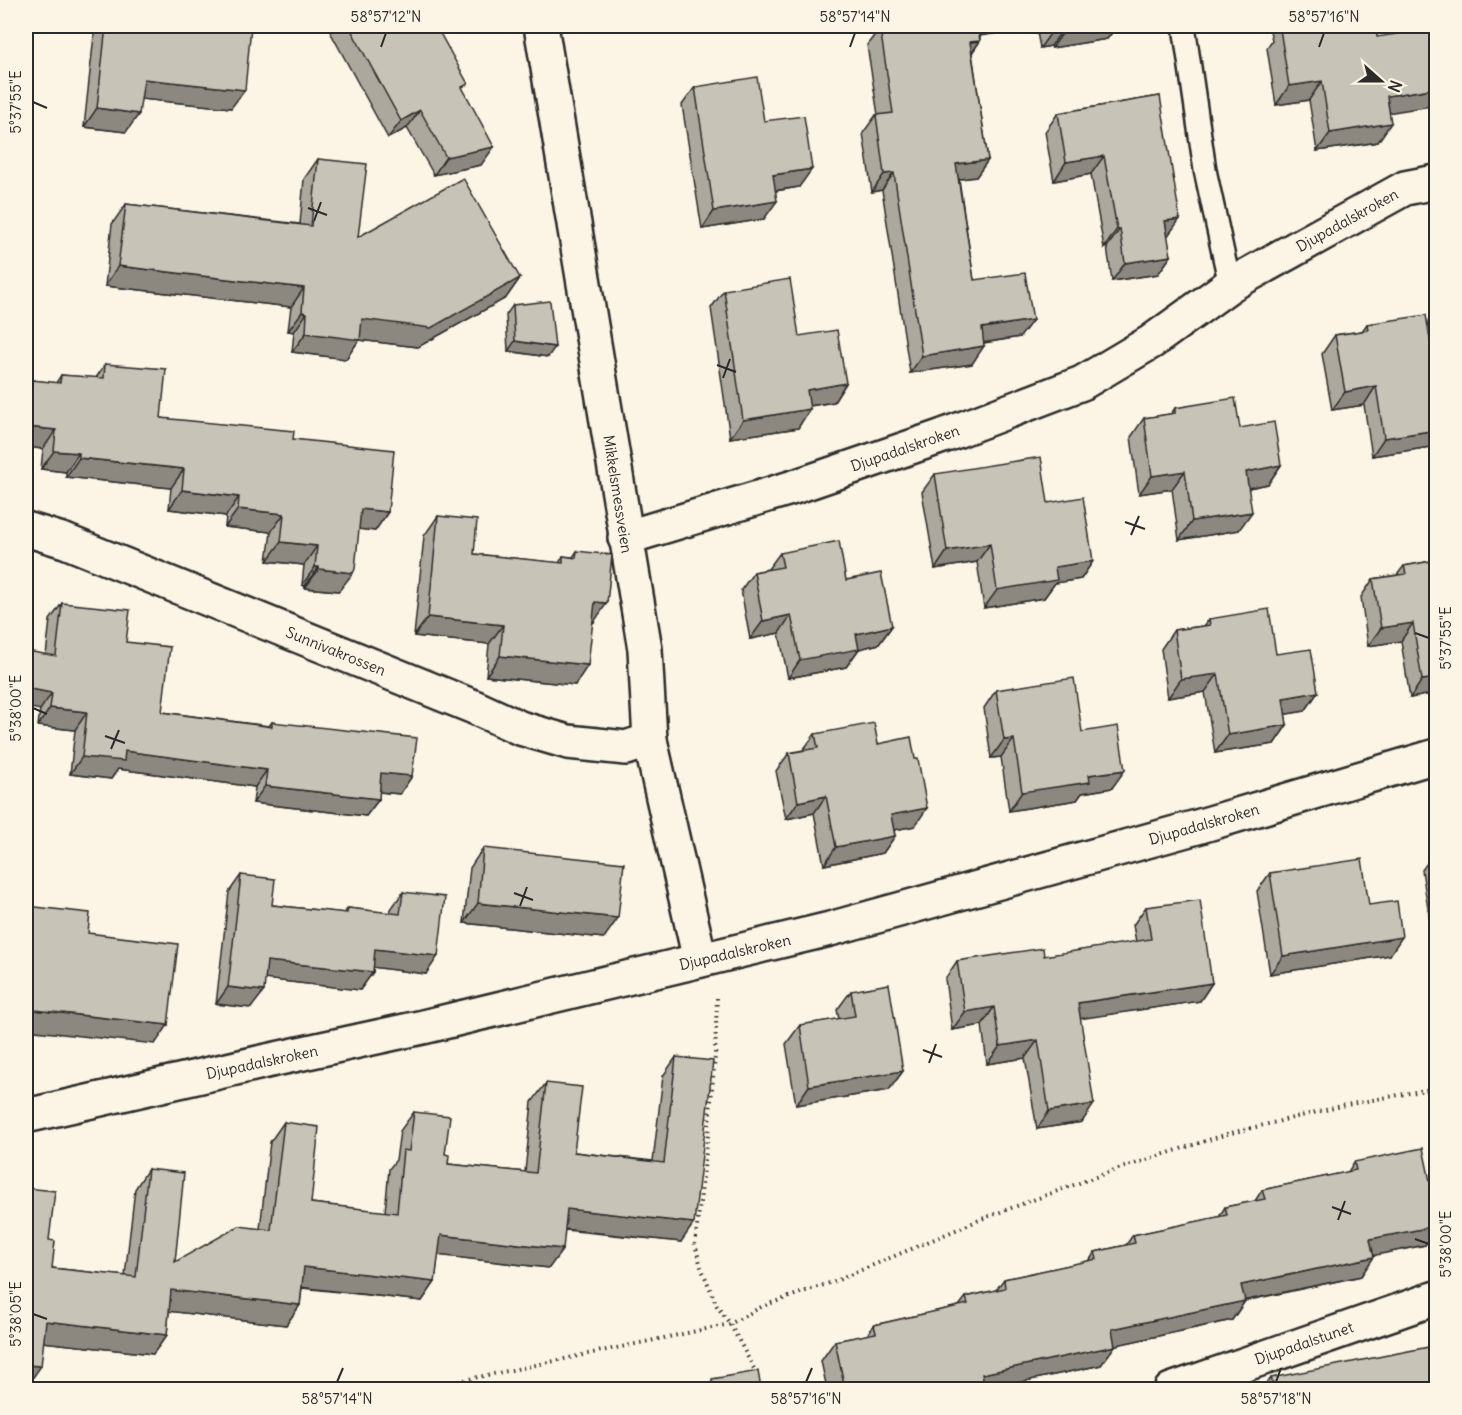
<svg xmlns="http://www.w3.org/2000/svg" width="1462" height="1415" font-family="Delius,sans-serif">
  <rect width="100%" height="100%" fill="#fcf5e5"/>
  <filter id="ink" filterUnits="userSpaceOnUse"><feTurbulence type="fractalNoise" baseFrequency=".0167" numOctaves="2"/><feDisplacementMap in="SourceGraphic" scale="12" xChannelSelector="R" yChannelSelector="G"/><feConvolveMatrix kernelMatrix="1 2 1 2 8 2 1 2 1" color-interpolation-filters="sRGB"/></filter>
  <g filter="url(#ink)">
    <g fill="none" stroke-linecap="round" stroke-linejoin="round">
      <defs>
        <polyline id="service" points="1184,26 1205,170 1230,285"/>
        <g id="minor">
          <polyline points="541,26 645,649 650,740 700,960"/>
          <polyline points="26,529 65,541 474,707 520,728 568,742 626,748 650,740"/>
          <polyline points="625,538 794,487 943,436 1082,383 1151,342 1230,285 1405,188 1436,182"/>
          <polyline points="26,1116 271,1060 423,1027 830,929 1197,827 1436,756"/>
          <polyline points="1171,1390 1436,1298"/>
        </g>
      </defs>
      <use href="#service" stroke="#2b2b2b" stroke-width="26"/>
      <use href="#minor" stroke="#2b2b2b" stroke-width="38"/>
      <g stroke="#2b2b2b" stroke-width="4" stroke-dasharray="1.5 4.5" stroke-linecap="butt">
        <polyline points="717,998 715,1056 708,1135 695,1244 701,1267 717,1306 730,1324 758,1376"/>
        <polyline points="417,1390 730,1324 763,1306 838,1280 984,1218 1109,1172 1227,1134 1346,1105 1436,1088"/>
      </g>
      <use href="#service" stroke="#fcf5e5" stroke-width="21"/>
      <use href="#minor" stroke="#fcf5e5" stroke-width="33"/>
    </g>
    <g fill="#aca89d" stroke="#2b2b2b" stroke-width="1.5">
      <polygon points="95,26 251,26 231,108 141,99 126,132 84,127"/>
      <polygon points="327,26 436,26 463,91 481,165 434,175 407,128 388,138"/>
      <polygon points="897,26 1117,26 1107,39 1052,48 1051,46 1040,48 1036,27 980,36 980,41 972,53 988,160 976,177 959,179 974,280 1020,337 984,343 972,364 910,373 882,190 872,192 863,133 876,115 878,115 867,45 880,28"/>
      <polygon points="1269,26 1375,26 1390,112 1378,142 1317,151 1309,100 1276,105 1267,48 1272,40"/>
      <polygon points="695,87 764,121 799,187 776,191 764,219 702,229 682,105"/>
      <polygon points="1160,96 1167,237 1171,256 1158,274 1112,281 1107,247 1104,248 1091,174 1054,181 1045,132 1058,113"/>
      <polygon points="318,159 358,237 520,278 506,298 418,347 359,340 346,359 292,352 294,332 288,331 291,307 105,286 112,224 126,204 300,224 304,179"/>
      <polygon points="724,290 799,336 846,383 834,402 810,406 798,428 730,438 711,308"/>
      <polygon points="513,305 548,357 508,351 506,315"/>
      <polygon points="1367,324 1431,345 1437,344 1437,439 1431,447 1372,456 1364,405 1332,410 1322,354 1335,335 1362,331"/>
      <polygon points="105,364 161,418 293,439 388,512 375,531 359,529 339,591 305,588 305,586 302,585 304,565 267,561 271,532 225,527 226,516 169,509 171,488 66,477 66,472 41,469 43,449 26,447 26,390 32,380 56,383 61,375 96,378"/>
      <polygon points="1175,408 1240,428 1281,465 1268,484 1249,488 1239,530 1179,540 1172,489 1139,494 1131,437 1144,418 1171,414"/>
      <polygon points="935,474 1048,503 1093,561 1081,579 1055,583 1044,598 984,608 977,562 935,569 922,492"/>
      <polygon points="438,516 474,554 559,563 563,556 573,557 577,551 594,622 593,622 575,685 486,676 489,644 414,636 424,536"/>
      <polygon points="780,553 846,580 892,626 879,644 859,649 846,667 788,678 779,633 750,639 741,590 754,572 768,569"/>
      <polygon points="1437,560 1437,693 1410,698 1401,641 1368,646 1361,597 1373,579 1397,575 1404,566"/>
      <polygon points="62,603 126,642 162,712 269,726 272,722 412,776 400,794 379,792 379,799 366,816 253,803 255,787 118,769 111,779 70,774 75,730 38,726 50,620"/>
      <polygon points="1209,619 1276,654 1318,692 1305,711 1285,714 1287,725 1274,744 1215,753 1205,692 1168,698 1161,649 1174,630 1204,626"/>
      <polygon points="996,690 1082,732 1112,788 1082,793 1077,800 1009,811 1001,757 991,758 984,708"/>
      <polygon points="815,734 878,744 915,826 894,830 895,836 883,853 824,865 814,813 786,819 776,771 789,753 803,750"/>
      <polygon points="483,848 604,938 464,923 470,868"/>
      <polygon points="1436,851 1437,921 1430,922 1422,870"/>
      <polygon points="1270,873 1369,905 1390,955 1270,974 1257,891"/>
      <polygon points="241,875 272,905 344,913 348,908 390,913 391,909 403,892 426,974 373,967 373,972 360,990 265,979 251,1008 216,1004 229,892"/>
      <polygon points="1146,907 1212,983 1200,1001 1080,1018 1082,1122 1037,1129 1025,1058 987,1064 982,1025 952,1030 945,979 957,961 1044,956 1136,942 1133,925"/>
      <polygon points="851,991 903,1071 889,1090 796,1105 786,1044 800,1025 839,1019 837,1010"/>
      <polygon points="676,1057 681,1242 565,1230 549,1268 438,1255 435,1282 422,1301 302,1288 300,1305 286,1325 169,1311 167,1335 153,1354 43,1342 27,1386 26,1386 26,1188 49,1240 52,1268 125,1276 135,1189 148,1169 175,1262 260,1229 270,1142 284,1122 311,1203 385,1212 389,1169 396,1160 400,1131 414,1112 445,1154 448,1164 525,1172 532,1102 546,1083 574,1152 653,1161 663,1076"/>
      <polygon points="1354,1162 1437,1214 1437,1229 1425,1245 1374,1255 1361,1276 1245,1301 1232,1320 1115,1345 1101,1365 988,1389 827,1389 821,1361 835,1341 867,1335 874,1325 959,1306 966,1297 996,1290 1004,1279 1089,1261 1095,1252 1126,1245 1133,1235 1219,1217 1225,1207 1255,1201 1262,1190 1348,1172"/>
      <polygon points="1436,1355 1263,1389 1271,1378"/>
    </g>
    <g fill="#8c8880" stroke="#2b2b2b" stroke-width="1.5">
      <polygon points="974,26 1037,26 1036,27 965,38"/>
      <polygon points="1096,26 1117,26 1107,39 1052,48 1064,31"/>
      <polygon points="1064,28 1051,46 1040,48 1052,31"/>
      <polygon points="980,41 968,58 970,42"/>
      <polygon points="144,79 245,90 231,108 130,98"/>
      <polygon points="1322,81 1309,100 1276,105 1289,86"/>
      <polygon points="1437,88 1437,105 1374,115 1387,96"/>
      <polygon points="97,108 139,114 126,132 84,127"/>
      <polygon points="420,110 407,128 388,138 401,121"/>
      <polygon points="1391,123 1378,142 1317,151 1330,133"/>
      <polygon points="494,147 481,165 434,175 446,157"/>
      <polygon points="1104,156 1091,174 1054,181 1066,162"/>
      <polygon points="988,160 976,177 944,181 956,164"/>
      <polygon points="812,169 799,187 760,193 773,175"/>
      <polygon points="894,173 882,190 872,192 884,174"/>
      <polygon points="777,201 764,219 702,229 714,211"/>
      <polygon points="1180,219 1167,237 1165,221"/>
      <polygon points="1117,229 1120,229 1107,247 1104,248"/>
      <polygon points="1171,256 1158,274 1112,281 1125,263"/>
      <polygon points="118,266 304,288 291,307 105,286"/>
      <polygon points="520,278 506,298 418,347 359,340 346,359 292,352 306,333 362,319"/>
      <polygon points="302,312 307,313 294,332 288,331"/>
      <polygon points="1033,320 1020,337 969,345 982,328"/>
      <polygon points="515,341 555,347 548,357 508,351"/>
      <polygon points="984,346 972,364 910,373 922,356"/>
      <polygon points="846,383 834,402 795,408 807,390"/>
      <polygon points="1376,386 1364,405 1332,410 1345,392"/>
      <polygon points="810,409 798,428 730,438 743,420"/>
      <polygon points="28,427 56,430 43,449 26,447 26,430"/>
      <polygon points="1437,430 1437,439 1431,447 1372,456 1384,438"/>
      <polygon points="54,451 79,453 66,472 41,469"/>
      <polygon points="79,458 184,469 171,488 66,477"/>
      <polygon points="1281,465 1268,484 1233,491 1246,472"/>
      <polygon points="1185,471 1172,489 1139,494 1152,476"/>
      <polygon points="182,490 239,497 226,516 169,509"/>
      <polygon points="238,509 284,514 271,532 225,527"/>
      <polygon points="361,509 388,512 375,531 347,528"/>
      <polygon points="1252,512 1239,530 1179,540 1192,521"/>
      <polygon points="281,542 317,546 304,565 267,561"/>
      <polygon points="990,544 977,562 935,569 947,551"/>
      <polygon points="1093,561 1081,579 1055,583 1044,598 984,608 997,590 1055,567"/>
      <polygon points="315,567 319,567 305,586 302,585"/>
      <polygon points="319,569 353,573 339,591 305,588"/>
      <polygon points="595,602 607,603 594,622 581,621"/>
      <polygon points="791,615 779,633 750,639 763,621"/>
      <polygon points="428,617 503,625 489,644 414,636"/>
      <polygon points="1413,623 1401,641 1368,646 1381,628"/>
      <polygon points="892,626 879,644 859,649 846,667 788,678 800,660 856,634"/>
      <polygon points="500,656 588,665 575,685 486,676"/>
      <polygon points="1218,674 1205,692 1168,698 1181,679"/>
      <polygon points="1437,678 1437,693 1410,698 1422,680"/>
      <polygon points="26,688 52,693 40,710 26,707"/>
      <polygon points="1318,692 1305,711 1270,717 1283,698"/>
      <polygon points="50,708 87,712 75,730 38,726"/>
      <polygon points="1287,725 1274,744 1215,753 1228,735"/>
      <polygon points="1014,739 1001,757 991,758 1004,740"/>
      <polygon points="125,751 267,770 255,787 118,769 111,779 70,774 82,757"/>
      <polygon points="1125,770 1112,788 1082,793 1077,800 1009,811 1022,792 1089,775"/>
      <polygon points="381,773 412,776 400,794 369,791"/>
      <polygon points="265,786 379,799 366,816 253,803"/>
      <polygon points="826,796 814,813 786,819 798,802"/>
      <polygon points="927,808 915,826 879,833 891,815"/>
      <polygon points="895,836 883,853 824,865 836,847"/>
      <polygon points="478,903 618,918 604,938 464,923"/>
      <polygon points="1437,913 1437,921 1430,922"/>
      <polygon points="1402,937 1390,955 1270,974 1283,956"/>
      <polygon points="375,949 438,956 426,974 363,966"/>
      <polygon points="267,961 373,972 360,990 254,978"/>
      <polygon points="1212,983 1200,1001 1065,1021 1078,1003"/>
      <polygon points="228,987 264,991 251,1008 216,1004"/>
      <polygon points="994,1007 982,1025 952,1030 965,1012"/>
      <polygon points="26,1009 168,1025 155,1044 26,1030"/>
      <polygon points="1038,1040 1025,1058 987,1064 1000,1046"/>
      <polygon points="903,1071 889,1090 796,1105 809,1086"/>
      <polygon points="1094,1104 1082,1122 1037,1129 1049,1111"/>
      <polygon points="567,1209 694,1223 681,1242 554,1228"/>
      <polygon points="1437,1226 1437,1229 1425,1245 1357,1259 1370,1239"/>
      <polygon points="441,1235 563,1249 549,1268 427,1254"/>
      <polygon points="1374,1257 1361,1276 1228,1304 1241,1285"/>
      <polygon points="304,1267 435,1282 422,1301 290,1286"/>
      <polygon points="171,1290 300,1305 286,1325 158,1310"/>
      <polygon points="1245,1301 1232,1320 1098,1349 1112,1329"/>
      <polygon points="46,1321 167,1335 153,1354 32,1341"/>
      <polygon points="1115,1346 1101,1365 988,1389 972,1389 982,1374"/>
      <polygon points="26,1365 41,1366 27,1386 26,1386"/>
    </g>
    <g fill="#c8c3b7" stroke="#2b2b2b" stroke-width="1.5">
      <polygon points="106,26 251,26 245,90 144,79 139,114 97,108"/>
      <polygon points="349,26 436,26 468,84 462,87 494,147 446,157 420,110 401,121"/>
      <polygon points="897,26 978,26 980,41 970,42 988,160 956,164 974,280 1025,273 1033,320 982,328 984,346 922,356 894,173 884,174 876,115 893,113 880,28"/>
      <polygon points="1051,26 1096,26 1064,31 1064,28 1052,31"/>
      <polygon points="1286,26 1375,26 1377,37 1437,28 1437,88 1387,96 1391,123 1330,133 1322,81 1289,86 1280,29 1286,28"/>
      <polygon points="757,77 764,121 804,116 812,169 773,175 777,201 714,211 695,87"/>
      <polygon points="1160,96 1180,219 1165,221 1171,256 1125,263 1120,229 1117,229 1104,156 1066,162 1058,113"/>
      <polygon points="318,159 367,164 358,237 463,178 520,278 431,328 362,319 360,340 306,333 307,313 302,312 304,288 118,266 126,204 311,226"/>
      <polygon points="790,279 799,336 837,330 846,383 807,390 810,409 743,420 724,290"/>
      <polygon points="550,301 555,347 515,341 513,305"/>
      <polygon points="1426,315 1431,345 1437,344 1437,430 1384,438 1376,386 1345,392 1335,335 1368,330 1367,324"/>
      <polygon points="105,364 166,369 161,418 294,431 293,439 394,450 388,512 361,509 355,569 353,573 319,569 319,567 315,567 317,546 281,542 284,514 238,509 239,497 182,490 184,469 79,458 79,453 54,451 56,430 28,427 32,380 60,383 61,375 104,378"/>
      <polygon points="1235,398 1240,428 1274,422 1281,465 1246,472 1252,512 1192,521 1185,471 1152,476 1144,418 1175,413 1175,408"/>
      <polygon points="1041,457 1048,503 1083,497 1093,561 1055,567 1057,580 997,590 990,544 947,551 935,474"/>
      <polygon points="438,516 477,520 474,554 563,563 563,556 576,558 577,551 612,555 607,603 595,602 588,665 500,656 503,625 428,617"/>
      <polygon points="839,541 846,580 881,573 892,626 856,634 859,649 800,660 791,615 763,621 754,572 783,567 780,553"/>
      <polygon points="1437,560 1437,678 1422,680 1413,623 1381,628 1373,579 1406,574 1404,566"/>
      <polygon points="62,603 130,610 126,642 170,647 162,712 272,727 272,722 417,738 412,776 381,773 379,799 265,786 267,770 125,751 124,761 82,757 87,712 50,708 52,693 26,688 26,651 56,656"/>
      <polygon points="1269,609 1276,654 1311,649 1318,692 1283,698 1287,725 1228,735 1218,674 1181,679 1174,630 1210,625 1209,619"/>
      <polygon points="1074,678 1082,732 1118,726 1125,770 1089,775 1090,782 1022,792 1014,739 1004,740 996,690"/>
      <polygon points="874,723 878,744 911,737 915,759 918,759 927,808 891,815 895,836 836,847 826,796 798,802 789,753 818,748 815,734"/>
      <polygon points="483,848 624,863 618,918 478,903"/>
      <polygon points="1362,859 1369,905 1397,901 1402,937 1283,956 1270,873"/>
      <polygon points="241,875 275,879 272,905 347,913 348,908 400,914 403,892 445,897 438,956 375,949 373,972 267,961 264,991 228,987"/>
      <polygon points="1200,900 1212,983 1078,1003 1094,1104 1049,1111 1038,1040 1000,1046 994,1007 965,1012 957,961 1043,948 1044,956 1151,939 1146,907"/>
      <polygon points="26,906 90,913 88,933 178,944 168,1025 26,1009"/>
      <polygon points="889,984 903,1071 809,1086 800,1025 855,1016 851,991"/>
      <polygon points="676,1057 713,1061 694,1223 567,1209 563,1249 441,1235 435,1282 304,1267 300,1305 171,1290 167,1335 46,1321 41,1366 26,1365 26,1188 55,1191 49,1240 55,1241 52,1268 136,1277 148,1169 184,1173 175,1262 239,1226 271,1230 284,1122 319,1127 311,1203 397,1213 403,1150 409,1151 414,1112 450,1116 445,1154 449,1155 448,1164 536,1173 546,1083 582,1087 574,1152 664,1163"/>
      <polygon points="1423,1148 1437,1214 1437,1226 1370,1239 1374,1257 1241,1285 1245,1301 1112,1329 1115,1346 982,1374 985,1389 845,1389 835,1341 876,1333 874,1325 968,1304 966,1297 1005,1288 1004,1279 1097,1259 1095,1252 1135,1243 1133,1235 1227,1215 1225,1207 1265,1199 1262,1190 1356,1170 1354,1162"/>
      <polygon points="1434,1346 1436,1355 1437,1355 1437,1389 1263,1389 1274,1387 1271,1378"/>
      <polygon points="758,1371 761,1389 676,1389 712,1383 712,1379"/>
    </g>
  </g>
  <path fill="none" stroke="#2b2b2b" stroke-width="2" d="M381,47L386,33M850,47L855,33M1319,47L1324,33M33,102L47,108M308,208L327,215M314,221L321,202M717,365L736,372M723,378L730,359M1125,522L1145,529M1131,535L1139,516M1415,633L1429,638M33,708L47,714M105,736L125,743M111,749L119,730M514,893L533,900M520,906L527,887M923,1050L942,1057M929,1063L936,1044M1332,1207L1351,1214M1338,1220L1345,1201M1415,1239L1429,1244M33,1314L47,1319M337,1382L343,1368M806,1382L812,1368M1276,1382L1281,1368"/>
  <g text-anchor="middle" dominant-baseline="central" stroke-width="4.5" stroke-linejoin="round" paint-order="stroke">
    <g font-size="15" fill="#2b2b2b" stroke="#fcf5e5">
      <text transform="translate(1347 220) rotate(-29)">Djupadalskroken</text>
      <text transform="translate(905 448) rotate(-19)">Djupadalskroken</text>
      <text transform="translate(618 494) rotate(81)">Mikkelsmessveien</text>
      <text transform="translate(336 651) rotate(22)">Sunnivakrossen</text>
      <text transform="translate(1204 824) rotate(-16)">Djupadalskroken</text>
      <text transform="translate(735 952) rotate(-13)">Djupadalskroken</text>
      <text transform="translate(262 1062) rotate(-12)">Djupadalskroken</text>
      <text transform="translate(1304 1343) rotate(-19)">Djupadalstunet</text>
    </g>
  </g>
  <rect width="1462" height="1415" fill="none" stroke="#fcf5e5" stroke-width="66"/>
  <g transform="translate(1381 81) rotate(111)" stroke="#fcf5e5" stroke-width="4.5" paint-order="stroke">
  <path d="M0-4.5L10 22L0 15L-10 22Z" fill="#2b2b2b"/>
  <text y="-9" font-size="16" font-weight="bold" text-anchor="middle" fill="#2b2b2b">N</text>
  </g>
  <rect x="33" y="33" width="1396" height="1349" fill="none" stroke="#2b2b2b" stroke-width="2"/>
  <g font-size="15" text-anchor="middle" fill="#2b2b2b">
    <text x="386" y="22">58°57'12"N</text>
    <text x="855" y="22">58°57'14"N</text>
    <text x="1324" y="22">58°57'16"N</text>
    <text transform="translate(16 102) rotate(-90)" y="5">5°37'55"E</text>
    <text transform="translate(1446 638) rotate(-90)" y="5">5°37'55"E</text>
    <text transform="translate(16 708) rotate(-90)" y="5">5°38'00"E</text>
    <text transform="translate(1446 1244) rotate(-90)" y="5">5°38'00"E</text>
    <text transform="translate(16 1314) rotate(-90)" y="5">5°38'05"E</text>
    <text x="337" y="1404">58°57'14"N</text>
    <text x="806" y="1404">58°57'16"N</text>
    <text x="1276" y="1404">58°57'18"N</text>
  </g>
</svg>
